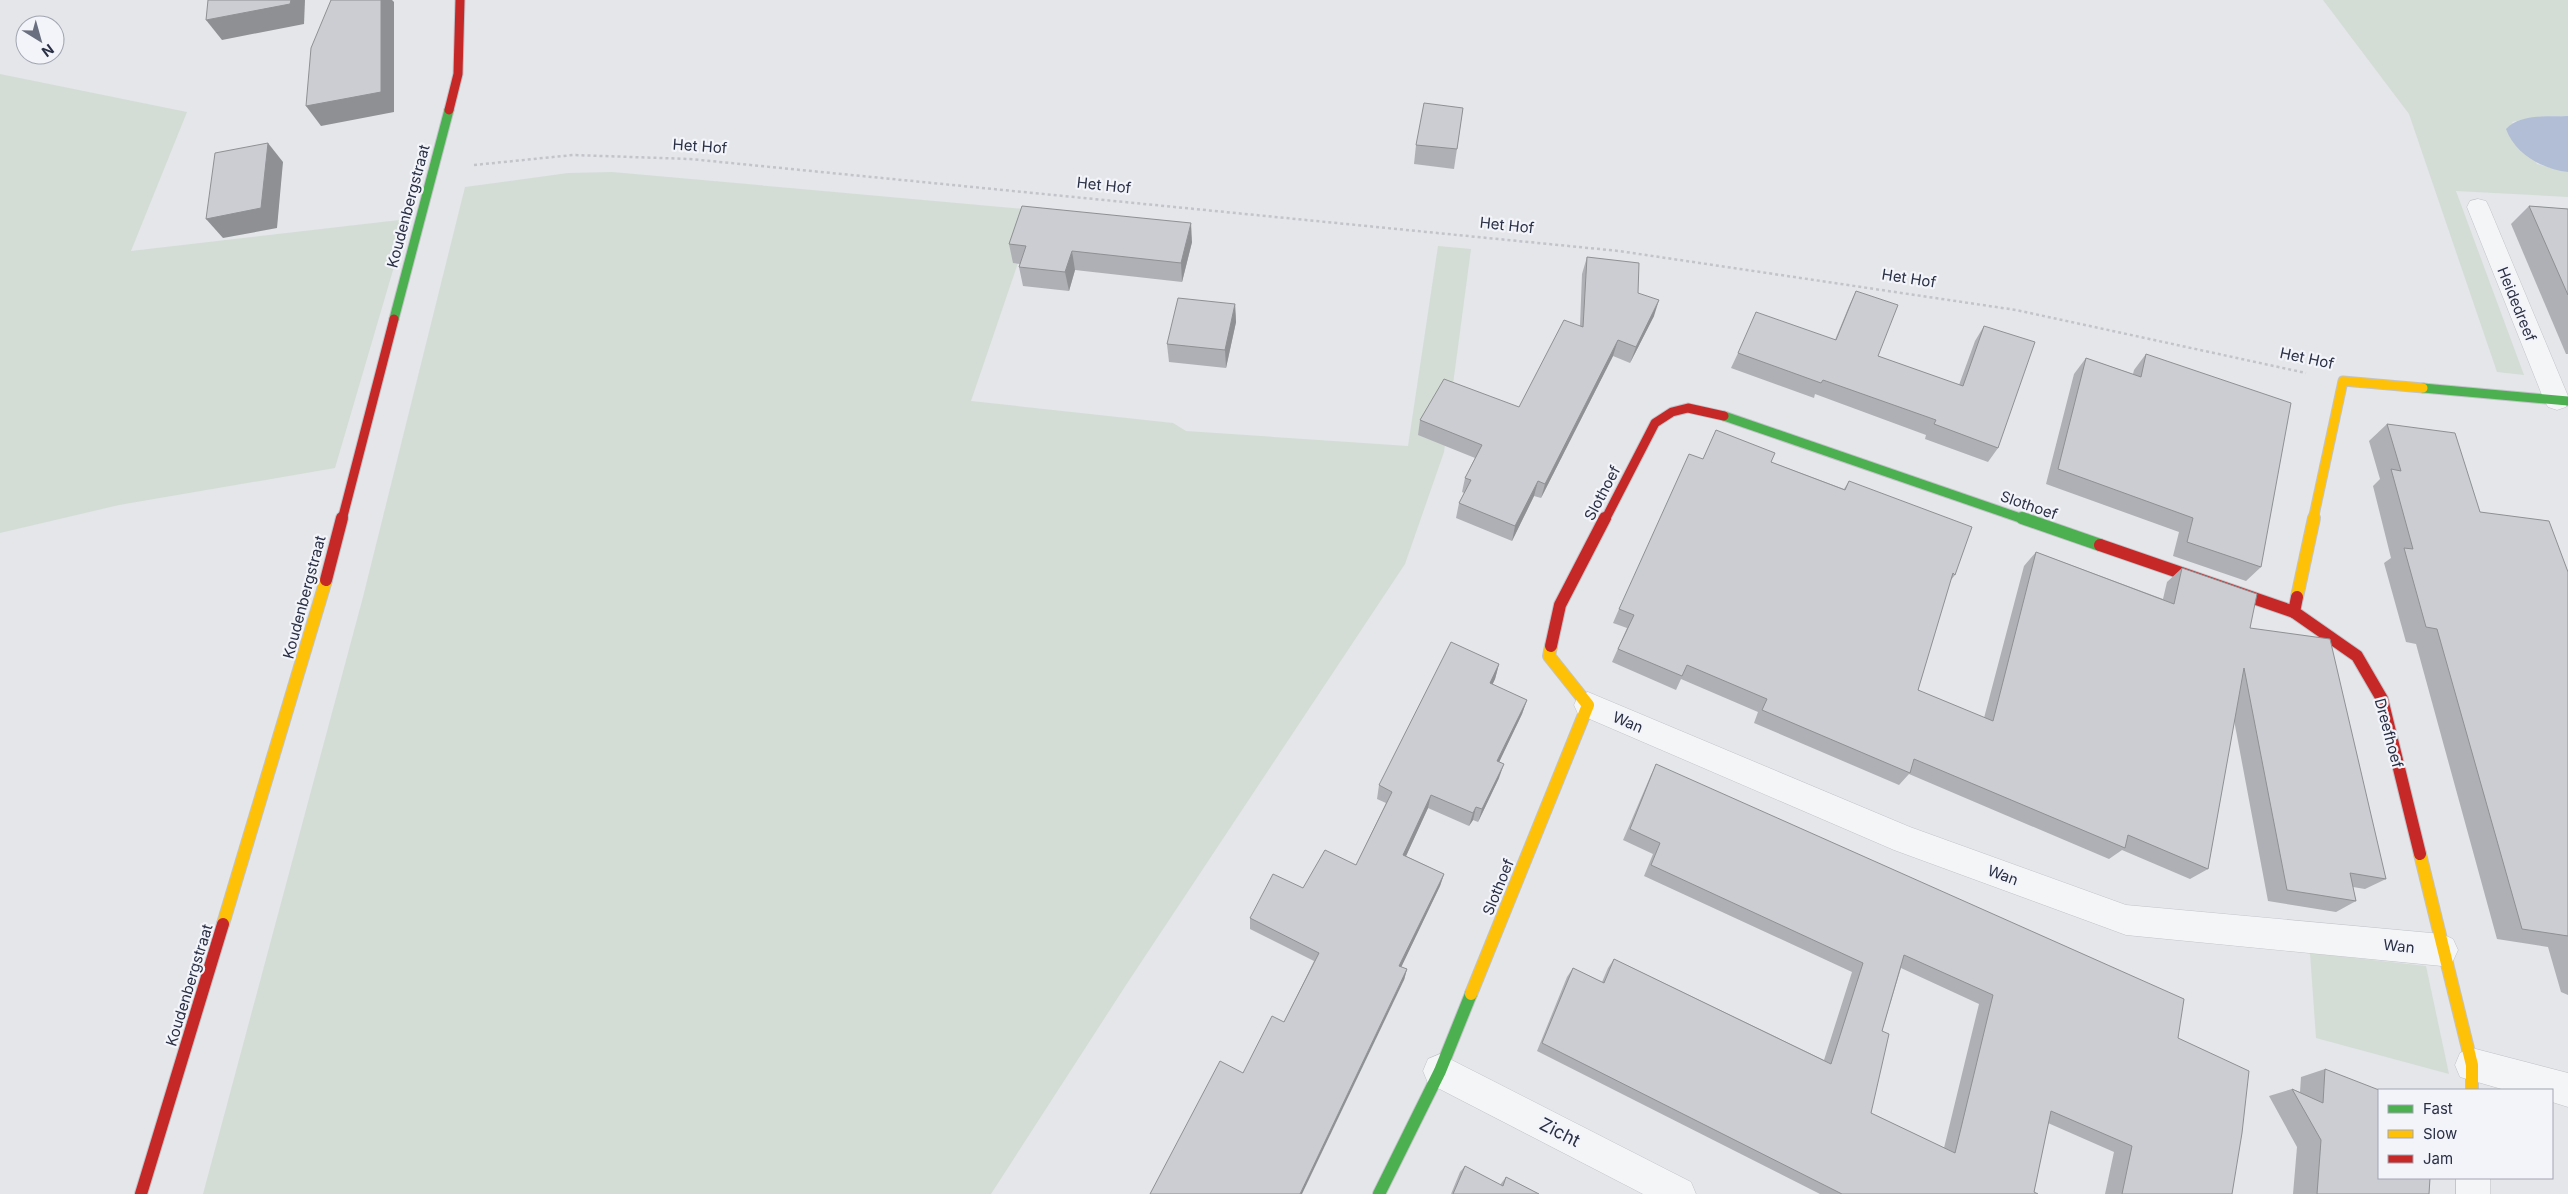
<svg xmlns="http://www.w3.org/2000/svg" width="2568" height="1194" font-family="Inter,sans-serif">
  <rect width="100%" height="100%" fill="#e4e6ea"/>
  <g fill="#d3ddd5">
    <polygon points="2323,0 2568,0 2568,116 2534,117 2512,122 2537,164 2568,172 2568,197 2456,191 2524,375 2497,372 2409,114"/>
    <polygon points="0,74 187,112 131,251 408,219 335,468 119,505 0,533"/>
    <polygon points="612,172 1036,210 971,401 1173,423 1186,431 1408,446 1438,246 1471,249 1444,452 1405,564 1126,985 991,1194 203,1194 363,597 465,187 568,173"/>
    <polygon points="2310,953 2426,966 2449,1074 2316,1038"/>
  </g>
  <path fill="#b1bed6" d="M2568,116V172C2542,169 2515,154 2506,129C2520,113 2548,117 2568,116Z"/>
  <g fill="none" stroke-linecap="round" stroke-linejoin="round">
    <defs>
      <g id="street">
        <polygon points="2478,199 2486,201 2489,207 2568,396 2566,407 2557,410 2548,407 2544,400 2467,207 2470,201"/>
        <polygon points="1588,692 1910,827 2126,905 2442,934 2453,939 2458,950 2453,961 2442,966 2126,935 1894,850 1578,714 1574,705 1578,696"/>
        <polygon points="2472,1048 2568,1073 2568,1107 2552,1102 2552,1090 2505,1090 2460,1077 2455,1065 2460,1053"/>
        <polygon points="1440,1054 1691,1182 1696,1194 1643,1194 1428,1083 1423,1071 1428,1059"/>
        <rect x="2456" y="1178" width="34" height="16"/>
      </g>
      <g id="fast-far1">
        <polyline points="394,319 449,110"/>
        <polyline points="2423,388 2568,401"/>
        <polyline points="1724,416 2026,520"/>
      </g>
      <g id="fast">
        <polyline points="2022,518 2100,545"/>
        <polyline points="1379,1194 1440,1071 1471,994"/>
      </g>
      <polyline id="slow-far1" points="2313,520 2343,381 2423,388"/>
      <g id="slow">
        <polyline points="2297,597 2314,518"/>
        <polyline points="2420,854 2472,1065 2472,1090"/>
        <polyline points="223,924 326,580"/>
        <polyline points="1471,994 1588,705 1549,656 1551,646"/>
      </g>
      <g id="jam-far1">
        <polyline points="449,110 458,74 460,0"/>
        <polyline points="342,520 394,319"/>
        <polyline points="1605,520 1655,423 1672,412 1688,408 1724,416"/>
      </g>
      <g id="jam">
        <polyline points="2100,545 2294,612"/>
        <polyline points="326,580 342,518"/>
        <polyline points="2297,597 2294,612 2357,656 2382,699 2420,854"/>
        <polyline points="1551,646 1560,605 1605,518"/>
        <polyline points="141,1194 223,924"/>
      </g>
    </defs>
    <use href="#street" stroke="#c1c3c8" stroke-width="1"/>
    <use href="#fast-far1" stroke="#c1c3c8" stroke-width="11"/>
    <use href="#fast" stroke="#c1c3c8" stroke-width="14"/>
    <use href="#slow-far1" stroke="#c1c3c8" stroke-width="11"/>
    <use href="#slow" stroke="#c1c3c8" stroke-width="14"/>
    <use href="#jam-far1" stroke="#c1c3c8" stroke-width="11"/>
    <use href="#jam" stroke="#c1c3c8" stroke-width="14"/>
    <polyline stroke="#c3c4ca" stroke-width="2.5" stroke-dasharray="3 3" stroke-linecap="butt" points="474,165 573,155 690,159 1619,251 2016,310 2306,373"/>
    <use href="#street" fill="#f4f5f7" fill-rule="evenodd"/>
    <use href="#fast-far1" stroke="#4caf50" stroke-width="9"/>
    <use href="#fast" stroke="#4caf50" stroke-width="12"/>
    <use href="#slow-far1" stroke="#ffc107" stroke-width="9"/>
    <use href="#slow" stroke="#ffc107" stroke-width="12"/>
    <use href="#jam-far1" stroke="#c62828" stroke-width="9"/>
    <use href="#jam" stroke="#c62828" stroke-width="12"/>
  </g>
  <g fill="#afb0b5" fill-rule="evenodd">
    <polygon points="1463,108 1454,169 1414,164 1416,145"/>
    <polygon points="2529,206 2568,209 2568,354 2566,354 2511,224"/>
    <polygon points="1192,242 1182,282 1075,270 1069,291 1023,286 1019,267 1020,264 1013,263 1009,244"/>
    <polygon points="1587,257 1638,293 1654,316 1630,363 1613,356 1541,498 1534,496 1512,541 1456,518 1459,503 1464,493 1462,492 1465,478 1475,458 1418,435 1420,420 1519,407 1580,326 1582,274"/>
    <polygon points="1856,291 1878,356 1959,385 1975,341 1984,326 1998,448 1988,462 1925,439 1926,435 1815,394 1814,398 1731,368 1738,353 1835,340 1849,306"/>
    <polygon points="1235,304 1236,322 1226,368 1169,362 1167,344"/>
    <polygon points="2146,354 2261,567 2246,581 2173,556 2179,532 2046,484 2074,374 2086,358 2133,374 2134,370"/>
    <polygon points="2387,424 2480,512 2568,572 2568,995 2561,992 2548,947 2497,939 2416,644 2406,642 2384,563 2391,558 2373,486 2380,479 2369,441"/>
    <polygon points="1703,459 1771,462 1844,489 1849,481 1955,575 1950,581 1918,690 1984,718 2024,566 2036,552 2163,599 2167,582 2182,568 2250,628 2386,879 2365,889 2353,887 2356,901 2336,912 2268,901 2234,720 2208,869 2190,879 2122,850 2109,859 1909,774 1899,785 1754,723 1758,712 1681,679 1676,690 1612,662 1627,628 1613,623 1619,609"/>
    <polygon points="1499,664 1495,679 1492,685 1527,700 1522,714 1499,762 1499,778 1478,822 1473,820 1469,826 1428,808 1406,856 1444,874 1440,886 1401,967 1407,969 1404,980 1243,1073 1284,1022 1314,961 1250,929 1250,918 1356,865 1386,803 1377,799 1379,785"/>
    <path d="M1656,764L2178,1038L2232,1194H2105L2114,1152L2048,1123L2034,1192L2038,1194H1820L1537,1051L1567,977L1573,968L1602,982L1608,968L1614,959L1824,1060L1852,972L1644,876L1653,854L1623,840L1650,777ZM1901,968L1979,1004L1944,1148L1871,1113L1882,1031Z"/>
    <polygon points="2325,1069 2429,1194 2293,1194 2297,1147 2269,1096 2292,1089 2300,1092 2301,1077"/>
    <polygon points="1465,1166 1500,1185 1506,1177 1539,1194 1451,1194 1460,1172"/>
  </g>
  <g fill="#8e9093">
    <polygon points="291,0 305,0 304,24 222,40 206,20"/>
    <polygon points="381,0 392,0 394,2 394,112 321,126 306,106"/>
    <polygon points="268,143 283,162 277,228 223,238 206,219"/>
    <polygon points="1191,223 1192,242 1182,282 1181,263"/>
    <polygon points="1072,251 1075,270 1069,291 1065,272"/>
    <polygon points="1659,300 1654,316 1630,363 1636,347"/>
    <polygon points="1235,304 1236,322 1226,368 1225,350"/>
    <polygon points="1618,340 1613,356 1541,498 1545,484"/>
    <polygon points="1538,481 1534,496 1512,541 1515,526"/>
    <polygon points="1499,664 1495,679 1486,698 1490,683"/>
    <polygon points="1527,700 1522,714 1493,775 1497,761"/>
    <polygon points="1504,764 1499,778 1478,822 1482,809"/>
    <polygon points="1431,795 1428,808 1401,867 1403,855"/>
    <polygon points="1476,807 1473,820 1469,826 1473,813"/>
    <polygon points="1444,874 1440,886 1397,976 1399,966"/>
    <polygon points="1407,969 1404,980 1302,1194 1300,1194"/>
  </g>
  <g fill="#cbcdd2" stroke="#8e9093" fill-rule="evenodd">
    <polygon points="208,0 291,0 290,4 206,20"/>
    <polygon points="331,0 381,0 381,92 306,106 311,48"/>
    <polygon points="1424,103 1463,108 1457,149 1416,145"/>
    <polygon points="268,143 261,208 206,219 215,153"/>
    <polygon points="1022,206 1191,223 1181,263 1072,251 1065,272 1019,267 1026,246 1009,244"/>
    <polygon points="2529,206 2568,209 2568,295"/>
    <polygon points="1587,257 1639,263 1638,293 1659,300 1636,347 1618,340 1545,484 1538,481 1515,526 1459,503 1471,480 1465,478 1482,445 1420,420 1444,379 1519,407 1564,320 1583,327"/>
    <polygon points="1856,291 1898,305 1878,356 1963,386 1984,326 2035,342 1998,448 1934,424 1936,420 1823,380 1821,383 1738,353 1756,312 1836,340"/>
    <polygon points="1178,298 1235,304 1225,350 1167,344"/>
    <polygon points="2146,354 2291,403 2261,567 2187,542 2193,518 2058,469 2086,358 2141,377"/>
    <polygon points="2387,424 2455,433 2480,512 2549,521 2568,572 2568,936 2522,929 2437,629 2426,627 2404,548 2413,549 2391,469 2401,471"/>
    <polygon points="1716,430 1775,453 1771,462 1845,490 1849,481 1972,527 1955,575 1953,573 1918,690 1993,721 2036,552 2174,604 2182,568 2257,594 2250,628 2330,639 2386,879 2350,873 2356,901 2287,890 2244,668 2208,869 2128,835 2125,848 1914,759 1910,773 1762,710 1767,699 1687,665 1682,676 1618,649 1634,615 1619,609 1689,454 1703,459"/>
    <polygon points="1451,642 1499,664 1490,683 1527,700 1497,761 1504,764 1482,809 1476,807 1473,813 1431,795 1403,855 1444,874 1399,966 1407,969 1300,1194 1150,1194 1220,1061 1243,1073 1272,1016 1284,1022 1319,953 1250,918 1273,874 1303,888 1325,850 1356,865 1392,792 1379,785"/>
    <path d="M1656,764L2184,999L2178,1038L2249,1071L2242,1133L2232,1194H2122L2132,1146L2051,1111L2034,1192L2038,1194H1842L1542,1043L1573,968L1604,983L1614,959L1831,1064L1863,963L1651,865L1660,843L1630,829ZM1904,955L1993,995L1955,1153L1871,1113L1889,1034L1882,1031Z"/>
    <polygon points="2325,1069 2379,1090 2379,1178 2430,1178 2429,1194 2317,1194 2321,1140 2292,1089 2323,1103"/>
    <polygon points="1465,1166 1503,1186 1506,1177 1539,1194 1453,1194"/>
  </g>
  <g text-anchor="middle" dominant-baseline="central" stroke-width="4.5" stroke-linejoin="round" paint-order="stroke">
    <g font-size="15" fill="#292f45" stroke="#f3f4f9">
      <text transform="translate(700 146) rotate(4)">Het Hof</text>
      <text transform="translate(1104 185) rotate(6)">Het Hof</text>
      <text transform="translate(408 206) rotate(-75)">Koudenbergstraat</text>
      <text transform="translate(1507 225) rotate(6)">Het Hof</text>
      <text transform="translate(1909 278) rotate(9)">Het Hof</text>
      <text transform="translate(2517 304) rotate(68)">Heidedreef</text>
      <text transform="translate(2307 358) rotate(12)">Het Hof</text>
      <text transform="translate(1602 493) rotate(-62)">Slothoef</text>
      <text transform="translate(2029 505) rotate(19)">Slothoef</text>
      <text transform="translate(304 597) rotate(-75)">Koudenbergstraat</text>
      <text transform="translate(1628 722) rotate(23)">Wan</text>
      <text transform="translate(2389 733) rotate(75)">Dreefhoef</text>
      <text transform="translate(2003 875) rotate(20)">Wan</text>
      <text transform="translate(1498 887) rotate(-68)">Slothoef</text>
      <text transform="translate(2399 946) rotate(6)">Wan</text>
      <text transform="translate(189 985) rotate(-73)">Koudenbergstraat</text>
    </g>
    <g font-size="18" fill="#292f45" stroke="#f3f4f9">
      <text transform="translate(1560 1132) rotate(27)">Zicht</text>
    </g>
  </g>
  <rect x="2378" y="1089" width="175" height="90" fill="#f3f4f9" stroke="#a2a5b1"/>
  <rect x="2388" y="1105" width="25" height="8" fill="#4caf50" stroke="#a2a5b1"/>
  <text x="2423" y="1114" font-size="15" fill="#292f45">Fast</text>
  <rect x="2388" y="1130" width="25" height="8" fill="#ffc107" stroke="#a2a5b1"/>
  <text x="2423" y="1139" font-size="15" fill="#292f45">Slow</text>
  <rect x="2388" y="1155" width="25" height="8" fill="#c62828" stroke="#a2a5b1"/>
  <text x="2423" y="1164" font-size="15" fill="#292f45">Jam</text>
  <g transform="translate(40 40) rotate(143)"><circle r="24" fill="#f3f4f9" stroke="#a2a5b1"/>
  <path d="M0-4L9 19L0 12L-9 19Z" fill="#6a6f7f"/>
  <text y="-8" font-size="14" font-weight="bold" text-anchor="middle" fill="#292f45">N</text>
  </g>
</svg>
